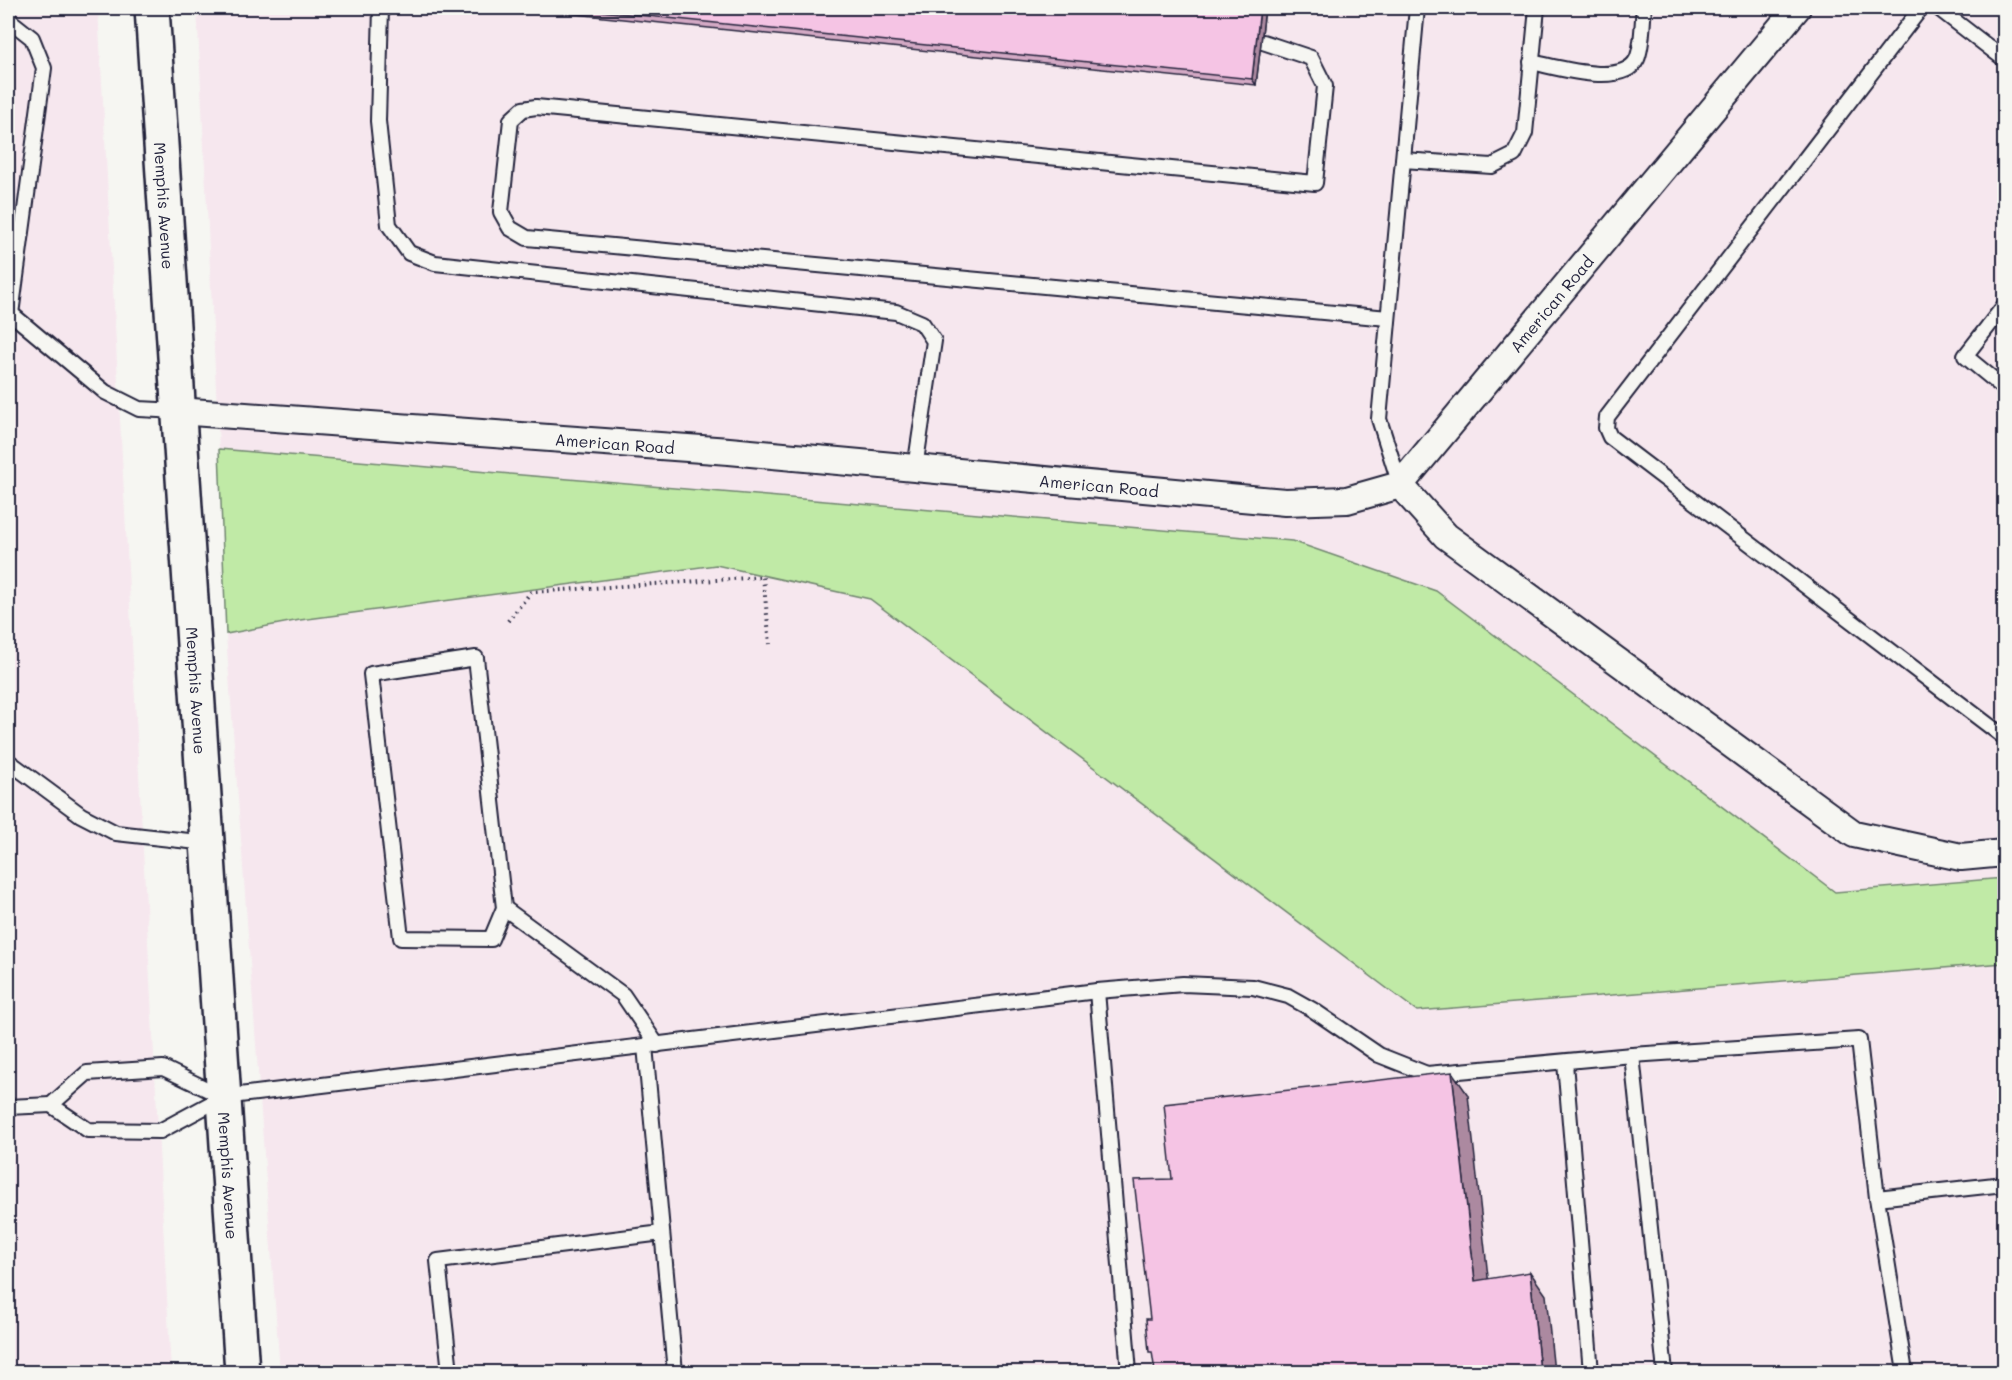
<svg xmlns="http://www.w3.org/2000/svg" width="2012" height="1380" font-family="Mali,sans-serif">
  <rect width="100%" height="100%" fill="#f6f6f2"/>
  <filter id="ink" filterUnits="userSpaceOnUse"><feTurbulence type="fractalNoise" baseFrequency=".0167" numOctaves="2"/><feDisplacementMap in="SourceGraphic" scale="12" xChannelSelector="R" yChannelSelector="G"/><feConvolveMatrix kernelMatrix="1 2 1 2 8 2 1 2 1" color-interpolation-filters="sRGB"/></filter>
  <g filter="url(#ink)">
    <g fill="#f6e7ee">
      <polygon points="8,8 98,8 171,1372 8,1372"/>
      <polygon points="197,8 2004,8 2004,878 1835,892 1436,591 1292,541 219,449"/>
      <polygon points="716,565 870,599 1417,1011 2004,963 2004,1372 280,1372 226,635 300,620"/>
    </g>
    <polygon fill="#c0eaa6" stroke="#718670" stroke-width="1.5" points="219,449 1292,541 1436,591 1835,892 2004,878 2004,963 1417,1011 870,599 716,565 300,620 226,634"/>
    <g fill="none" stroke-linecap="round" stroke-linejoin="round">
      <defs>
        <g id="service">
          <polyline points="381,8 378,121 389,225 409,253 435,263 896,312 922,323 934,341 915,468"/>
          <polyline points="1921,8 1607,417 1606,428 1610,437 2004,737"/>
          <polyline points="1938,8 2004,59"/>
          <polyline points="8,19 32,38 44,68 11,314"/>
          <polyline points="1263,42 1311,58 1325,86 1315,183 536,107 523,109 511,120 501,212 510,228 527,238 1388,318"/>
          <path d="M1531,62C1557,67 1623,88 1637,59C1643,45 1642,22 1644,8"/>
          <polyline points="1403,160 1492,166 1514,155 1525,133 1537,8"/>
          <polyline points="2004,306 1965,356 2004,388"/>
          <polyline points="8,311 105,392 139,409 178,411"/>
          <polyline points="1400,485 1379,419 1417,8"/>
          <polygon points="476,658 504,908 491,939 401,938 371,674"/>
          <polyline points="8,761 81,815 116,833 207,843"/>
          <polyline points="504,908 623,995 657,1045"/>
          <polyline points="1097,991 1129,1372"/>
          <polyline points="645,1046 675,1372"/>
          <polyline points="1632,1055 1859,1040 1877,1198 1905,1372"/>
          <polyline points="1565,1063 1591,1372"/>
          <polyline points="221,1096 163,1068 87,1073 51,1105 88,1130 160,1131 223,1097 1097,991 1183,984 1253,987 1288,996 1313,1010 1379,1055 1427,1074 1632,1055 1665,1372"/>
          <polyline points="8,1107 51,1105"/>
          <polyline points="1877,1198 2004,1184"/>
          <polyline points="450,1372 438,1261 662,1233"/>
        </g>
        <g id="minor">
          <path id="s1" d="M178,411L729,451L1285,502L1347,500L1400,485L1797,8"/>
          <polyline points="1400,485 1446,536 1854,834 1961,857 2004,853"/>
        </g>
        <g id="secondary">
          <path id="s2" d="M152,8L242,1372"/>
        </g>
      </defs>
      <use href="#service" stroke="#22223b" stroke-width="18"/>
      <use href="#minor" stroke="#22223b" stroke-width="30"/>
      <use href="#secondary" stroke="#22223b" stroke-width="38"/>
      <polyline stroke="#22223b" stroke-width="4" stroke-dasharray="1.5 4.5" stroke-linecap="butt" points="508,621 531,592 763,577 770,644"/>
      <use href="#service" stroke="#f6f6f2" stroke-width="14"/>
      <use href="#minor" stroke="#f6f6f2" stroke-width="26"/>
      <use href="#secondary" stroke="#f6f6f2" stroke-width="33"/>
    </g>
    <polygon fill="#d3a9c4" stroke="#22223b" stroke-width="1.5" points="518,8 1265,8 1256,85"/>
    <g fill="#ac89a0" stroke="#22223b" stroke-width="1.5">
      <polygon points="1260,8 1265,8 1256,85 1252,79"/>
      <polygon points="1452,1072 1468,1095 1491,1304 1475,1281"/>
      <polygon points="1530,1272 1546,1295 1554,1372 1540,1372"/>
    </g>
    <g fill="#f5c4e4" stroke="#22223b" stroke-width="1.5">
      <polygon points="571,8 1260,8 1252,79"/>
      <polygon points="1452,1072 1475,1281 1530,1272 1540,1372 1155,1372 1152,1352 1149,1352 1146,1319 1150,1319 1134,1180 1172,1179 1164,1104"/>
    </g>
  </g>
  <g text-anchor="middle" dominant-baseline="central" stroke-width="6" stroke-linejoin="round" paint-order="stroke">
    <g font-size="16" fill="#22223b" stroke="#f6f6f2">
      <text stroke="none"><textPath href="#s2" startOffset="198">Memphis Avenue</textPath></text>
      <text stroke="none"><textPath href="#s1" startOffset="1464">American Road</textPath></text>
      <text stroke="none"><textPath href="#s1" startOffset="438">American Road</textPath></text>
      <text stroke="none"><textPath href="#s1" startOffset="924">American Road</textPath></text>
      <text stroke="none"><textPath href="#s2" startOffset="684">Memphis Avenue</textPath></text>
      <text stroke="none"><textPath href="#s2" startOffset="1170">Memphis Avenue</textPath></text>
    </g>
  </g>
  <rect width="2012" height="1380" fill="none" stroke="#f6f6f2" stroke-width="30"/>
  <rect x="15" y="15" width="1982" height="1350" fill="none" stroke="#22223b" stroke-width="2" filter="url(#ink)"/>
</svg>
